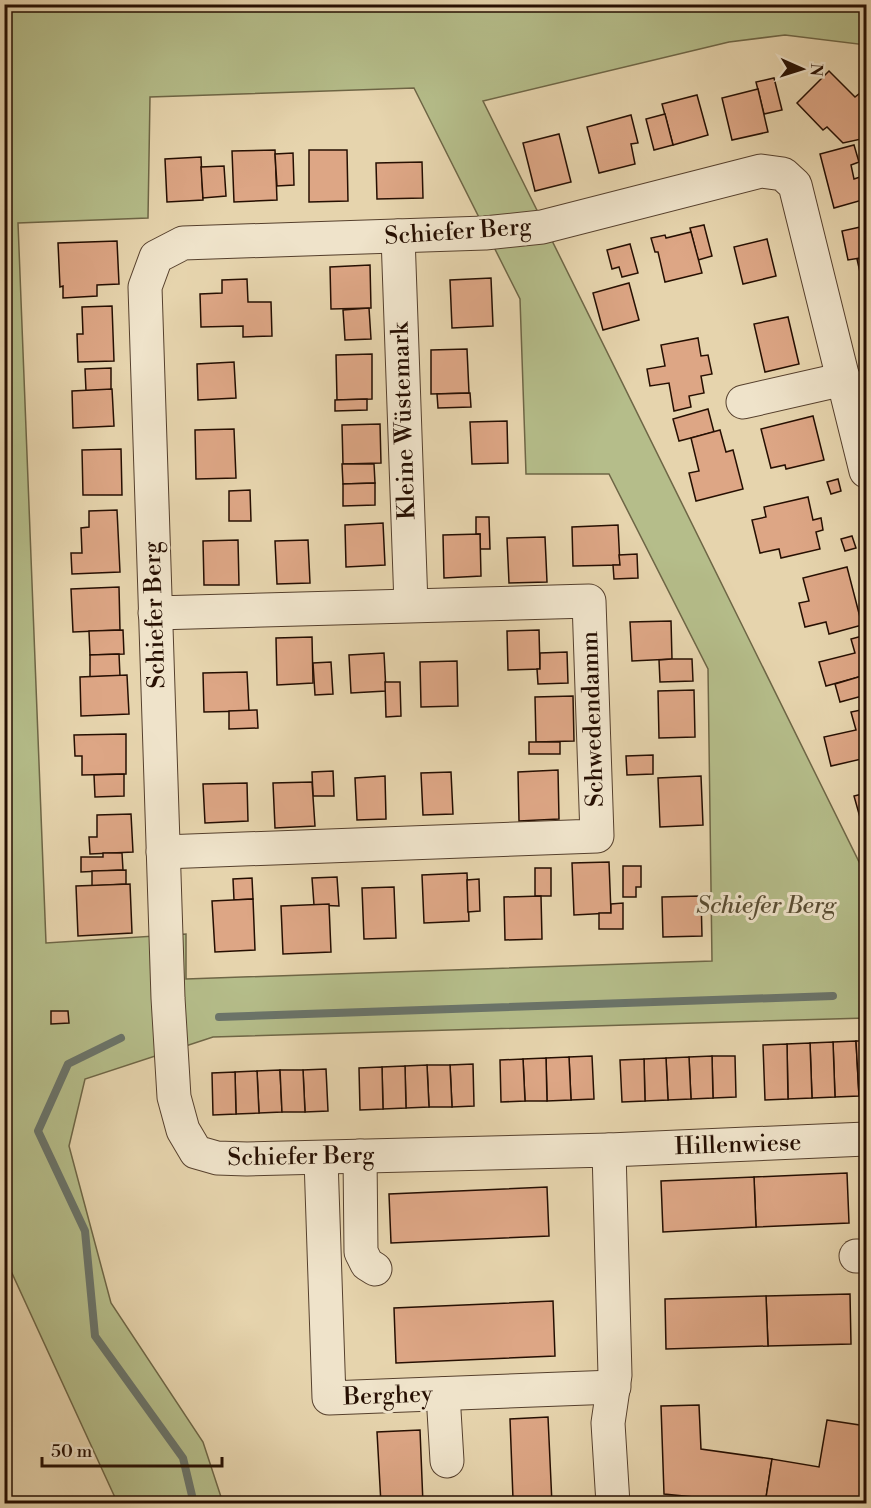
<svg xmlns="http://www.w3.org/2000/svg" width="871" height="1508" font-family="'Libre Bodoni',serif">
  <rect width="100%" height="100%" fill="#e6d4ad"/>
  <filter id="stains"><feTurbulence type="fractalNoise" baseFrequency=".00333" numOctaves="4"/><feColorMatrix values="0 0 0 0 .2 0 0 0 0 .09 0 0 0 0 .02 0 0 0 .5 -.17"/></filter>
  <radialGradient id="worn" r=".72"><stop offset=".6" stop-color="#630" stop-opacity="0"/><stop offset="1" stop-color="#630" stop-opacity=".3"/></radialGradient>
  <path fill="#b5bd8a" stroke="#6e6646" stroke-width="1.5" fill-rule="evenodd" d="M5,5H866V45L785,35L729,42L483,101L866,876V1018L213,1037L85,1079L69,1146L111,1303L203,1442L223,1503L118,1504L5,1258ZM414,88L520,299L526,474H609L708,669L712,961L186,979V934L46,943L18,223L148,218L150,97Z"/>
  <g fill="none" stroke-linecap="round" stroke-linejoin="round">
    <g stroke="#6a746a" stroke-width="8">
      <polyline points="219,1017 833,996"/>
      <polyline points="121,1038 68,1064 38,1131 85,1231 95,1336 183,1458 194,1504"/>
    </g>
  </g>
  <g fill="#dda685" stroke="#260f02" stroke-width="1.5">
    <polygon points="829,71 855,97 865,89 866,138 843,143 827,127 823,130 797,103"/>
    <polygon points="774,78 782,110 764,114 756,82"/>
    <polygon points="758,89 768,132 732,140 722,98"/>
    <polygon points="697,95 708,135 673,145 662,104"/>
    <polygon points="665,114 673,145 654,150 646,119"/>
    <polygon points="631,115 638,143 631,144 635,164 599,173 587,127"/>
    <polygon points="559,134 571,182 535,191 523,143"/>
    <polygon points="854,145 859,162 851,165 854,179 866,175 866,199 834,208 820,154"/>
    <polygon points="275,150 277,200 234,202 232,151"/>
    <polygon points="309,150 347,150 348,201 309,202"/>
    <polygon points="293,153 294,185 277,186 275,154"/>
    <polygon points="201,157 203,200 167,202 165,159"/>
    <polygon points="422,162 423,198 377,199 376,163"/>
    <polygon points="224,166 226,196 203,198 201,167"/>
    <polygon points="704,225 712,256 698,260 690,228"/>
    <polygon points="865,226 866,257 848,260 842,231"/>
    <polygon points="691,232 702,273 665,282 658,252 655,252 651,238 665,235 666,238"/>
    <polygon points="767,239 776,276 743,284 734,247"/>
    <polygon points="117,241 119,284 97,285 97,296 63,298 63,286 60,287 58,243"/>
    <polygon points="630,244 638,273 622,277 619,267 612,269 607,250"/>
    <polygon points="866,257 866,298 857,259"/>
    <polygon points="370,265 371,308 331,309 330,267"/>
    <polygon points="491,278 493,326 452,328 450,280"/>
    <polygon points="247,279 248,302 271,302 272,336 243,337 243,326 201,327 200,294 222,293 222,280"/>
    <polygon points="629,283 639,320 603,330 593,293"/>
    <polygon points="112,306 114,361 78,362 77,334 83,334 82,307"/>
    <polygon points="369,308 371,339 345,340 343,310"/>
    <polygon points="788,317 799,364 765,372 754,324"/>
    <polygon points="698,338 701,356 708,355 712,374 701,376 704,393 689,396 691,407 674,411 669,383 650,386 647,369 665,366 661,345"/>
    <polygon points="467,349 469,393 431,394 431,350"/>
    <polygon points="372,354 372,399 337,400 336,355"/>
    <polygon points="234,362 236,398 198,400 197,364"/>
    <polygon points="111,368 111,390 86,391 85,369"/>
    <polygon points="112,389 114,426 73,428 72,391"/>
    <polygon points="470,393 471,407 438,408 437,394"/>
    <polygon points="367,399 367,410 335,411 335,400"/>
    <polygon points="708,409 714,432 679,441 673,419"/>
    <polygon points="813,416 824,460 786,469 785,465 771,468 761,429"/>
    <polygon points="507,421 508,463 472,464 470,422"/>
    <polygon points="380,424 381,463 343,464 342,425"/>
    <polygon points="234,429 236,478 196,479 195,430"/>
    <polygon points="720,430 726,452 733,450 743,489 696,501 689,473 699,471 691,438"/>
    <polygon points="121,449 122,495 83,495 82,450"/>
    <polygon points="342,464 374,464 375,483 343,484"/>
    <polygon points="838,479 841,491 831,494 827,482"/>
    <polygon points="375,483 375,505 343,506 343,484"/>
    <polygon points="250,490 251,521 229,521 229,491"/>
    <polygon points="808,497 813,520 821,518 823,530 816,532 820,549 781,558 779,549 760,553 752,520 766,517 764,507"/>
    <polygon points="117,510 120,572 72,574 71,553 82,553 81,528 89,527 89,511"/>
    <polygon points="476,517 489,517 490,549 480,549 480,534 476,534"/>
    <polygon points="383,523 385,565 346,567 345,525"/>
    <polygon points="618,525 620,565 573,566 572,527"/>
    <polygon points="480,534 481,576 444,578 443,535"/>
    <polygon points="852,536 856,548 845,551 841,539"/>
    <polygon points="545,537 547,582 509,583 507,538"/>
    <polygon points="238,540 239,585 204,585 203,541"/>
    <polygon points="308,540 310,583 277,584 275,541"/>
    <polygon points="637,554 638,578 614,579 613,565 620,565 619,555"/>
    <polygon points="847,567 862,625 829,634 826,622 805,627 799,603 809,601 803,578"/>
    <polygon points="119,587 120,630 73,632 71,589"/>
    <polygon points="671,621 672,659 632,661 630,622"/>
    <polygon points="123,630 124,654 90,655 89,631"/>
    <polygon points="539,630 540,669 508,670 507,631"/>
    <polygon points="866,635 866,675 826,686 819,662 855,653 851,639"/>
    <polygon points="312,637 313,683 277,685 276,638"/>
    <polygon points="567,652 568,683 538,684 537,669 540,669 540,653"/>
    <polygon points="384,653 386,691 351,693 349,655"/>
    <polygon points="119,654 120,676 90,677 90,655"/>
    <polygon points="672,659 692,659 693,681 660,682 659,660"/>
    <polygon points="457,661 458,706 421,707 420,662"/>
    <polygon points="331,662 333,694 315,695 313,663"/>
    <polygon points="247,672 249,711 204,712 203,673"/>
    <polygon points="127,675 129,714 81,716 80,677"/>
    <polygon points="865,675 866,695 840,702 835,684"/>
    <polygon points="385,682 400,682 401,716 386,717"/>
    <polygon points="694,690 695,737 659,738 658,691"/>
    <polygon points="573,696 574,741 536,742 535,697"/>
    <polygon points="866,709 866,758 831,766 824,737 856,730 851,712"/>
    <polygon points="257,710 258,728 229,729 229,711"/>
    <polygon points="126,734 126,774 82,775 82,756 75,756 74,735"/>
    <rect x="529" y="742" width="31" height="12"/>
    <polygon points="653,755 653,774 627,775 626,756"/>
    <polygon points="558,770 559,819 519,821 518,772"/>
    <polygon points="333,771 334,796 313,796 312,772"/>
    <polygon points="451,772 453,814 423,815 421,773"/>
    <polygon points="124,774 124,796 95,797 94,775"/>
    <polygon points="385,776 386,819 357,820 355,778"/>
    <polygon points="701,776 703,825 660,827 658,778"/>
    <polygon points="312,782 315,826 275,828 273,783"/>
    <polygon points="247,783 248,821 205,823 203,784"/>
    <polygon points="866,793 866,820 861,821 854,796"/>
    <polygon points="131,814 133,852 90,854 89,837 97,837 97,815"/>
    <polygon points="103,853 122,853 123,870 81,872 81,857 103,857"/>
    <polygon points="609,862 611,913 574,915 572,863"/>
    <polygon points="623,866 641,866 641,887 636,887 636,897 623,897"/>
    <rect x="535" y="868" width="16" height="28"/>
    <polygon points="126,870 126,884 92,886 92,871"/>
    <polygon points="467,873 469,921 424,923 422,875"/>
    <polygon points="337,877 339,906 314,905 312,878"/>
    <polygon points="252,878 253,899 234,900 233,879"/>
    <polygon points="479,879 480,911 468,912 467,880"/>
    <polygon points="130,884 132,933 78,936 76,886"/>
    <polygon points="394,887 396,938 364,939 362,888"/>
    <polygon points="541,896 542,939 505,940 504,897"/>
    <polygon points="701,896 702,936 663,937 662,897"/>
    <polygon points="253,899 255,950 215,952 212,901"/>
    <polygon points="623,903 623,929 599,929 599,913 611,913 611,904"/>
    <polygon points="329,904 331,952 283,954 281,906"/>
    <polygon points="51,1011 68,1011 69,1023 51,1024"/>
    <polygon points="856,1041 859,1096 835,1097 833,1042"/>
    <polygon points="856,1041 866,1041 866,1096 859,1096"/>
    <polygon points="833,1042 835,1097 812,1098 810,1043"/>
    <polygon points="810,1043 812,1098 788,1099 787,1044"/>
    <polygon points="787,1044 788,1099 765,1100 763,1045"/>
    <polygon points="592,1056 594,1099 571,1100 569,1057"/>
    <polygon points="712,1056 735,1056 736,1097 713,1098"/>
    <polygon points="712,1056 713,1098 691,1099 689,1057"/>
    <polygon points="569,1057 571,1100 547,1101 546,1058"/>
    <polygon points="689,1057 691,1099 668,1100 666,1058"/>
    <polygon points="546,1058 547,1101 525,1101 523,1059"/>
    <polygon points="666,1058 668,1100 645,1101 644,1059"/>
    <polygon points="523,1059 525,1101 501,1102 500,1060"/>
    <polygon points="644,1059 645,1101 622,1102 620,1060"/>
    <polygon points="473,1064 474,1106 452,1107 450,1065"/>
    <polygon points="427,1065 450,1065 452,1107 429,1107"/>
    <polygon points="427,1065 429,1107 406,1108 405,1066"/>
    <polygon points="405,1066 406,1108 383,1109 382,1067"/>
    <polygon points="382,1067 383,1109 360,1110 359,1068"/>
    <polygon points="326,1069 328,1111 305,1112 303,1070"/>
    <polygon points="280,1070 282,1112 259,1113 257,1071"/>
    <polygon points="280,1070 303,1070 305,1112 282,1112"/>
    <polygon points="257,1071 259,1113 236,1114 235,1072"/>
    <polygon points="235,1072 236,1114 213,1115 212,1073"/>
    <polygon points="847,1173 849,1223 756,1227 754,1177"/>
    <polygon points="754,1177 756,1227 663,1232 661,1181"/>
    <polygon points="547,1187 549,1236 391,1243 389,1194"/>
    <polygon points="850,1294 851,1344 768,1346 766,1296"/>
    <polygon points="766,1296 768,1346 666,1349 665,1299"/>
    <polygon points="553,1301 555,1356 396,1363 394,1308"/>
    <polygon points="699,1405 701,1449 772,1459 765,1504 664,1494 661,1406"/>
    <polygon points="548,1417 552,1504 461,1504 461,1501 513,1499 510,1419"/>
    <polygon points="827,1420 866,1426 866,1504 765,1504 772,1459 819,1467"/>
    <polygon points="420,1430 423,1504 381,1504 377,1432"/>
  </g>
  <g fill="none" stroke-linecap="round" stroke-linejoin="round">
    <defs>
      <g id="minor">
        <polyline points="398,236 411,605"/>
        <polyline points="743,402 844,379"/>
        <polyline points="155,613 589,601 597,836 163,852"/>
        <polyline points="609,1150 866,1139"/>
        <polyline points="360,1156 361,1252 367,1264 375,1269"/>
        <polyline points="321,1159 329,1398 614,1387"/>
        <polyline points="856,1256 866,1256"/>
        <polyline points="443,1394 447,1461"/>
        <polyline points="613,1504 608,1423 615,1375 609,1150 247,1159 217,1158 196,1152 183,1130 174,1097 168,998 145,287 156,257 183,243 485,233 542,227 761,171 783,174 795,185 866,471"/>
      </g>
    </defs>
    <use href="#minor" stroke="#56402d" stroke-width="35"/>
    <use href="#minor" stroke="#efe3ca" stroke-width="33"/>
  </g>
  <g text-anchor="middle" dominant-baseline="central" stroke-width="6" stroke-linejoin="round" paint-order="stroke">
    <g font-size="24" fill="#260f02" stroke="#efe3ca">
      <text transform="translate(458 232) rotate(-4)">Schiefer Berg</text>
      <text transform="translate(404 421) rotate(-92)">Kleine Wüstemark</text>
      <text transform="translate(155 615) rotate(-92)">Schiefer Berg</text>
      <text transform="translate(593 719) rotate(-92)">Schwedendamm</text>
      <text transform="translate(738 1145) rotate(-2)">Hillenwiese</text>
      <text transform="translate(301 1157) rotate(-1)">Schiefer Berg</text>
      <text transform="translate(388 1396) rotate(-2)">Berghey</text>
    </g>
    <g font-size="24" font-style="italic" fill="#584c32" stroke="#efe3ca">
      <text x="766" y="906">Schiefer Berg</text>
    </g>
  </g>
  <rect width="871" height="1508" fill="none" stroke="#e6d4ad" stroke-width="24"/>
  <rect x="6" y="6" width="859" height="1496" fill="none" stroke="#260f02" stroke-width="3"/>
  <rect x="12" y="12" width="847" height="1484" fill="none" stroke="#260f02" stroke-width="1.5"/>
  <g transform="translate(802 69) rotate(93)" stroke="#efe3ca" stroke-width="4.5" paint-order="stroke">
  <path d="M0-4.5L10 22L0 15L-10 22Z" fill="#260f02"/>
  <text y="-9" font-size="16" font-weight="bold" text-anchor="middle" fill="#260f02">N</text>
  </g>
  <path d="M42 1457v9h180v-9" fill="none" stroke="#260f02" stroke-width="3"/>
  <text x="51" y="1457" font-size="18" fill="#260f02" stroke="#efe3ca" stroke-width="4.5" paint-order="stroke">50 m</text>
  <rect width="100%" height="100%" filter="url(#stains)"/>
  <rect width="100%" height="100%" fill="url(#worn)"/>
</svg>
